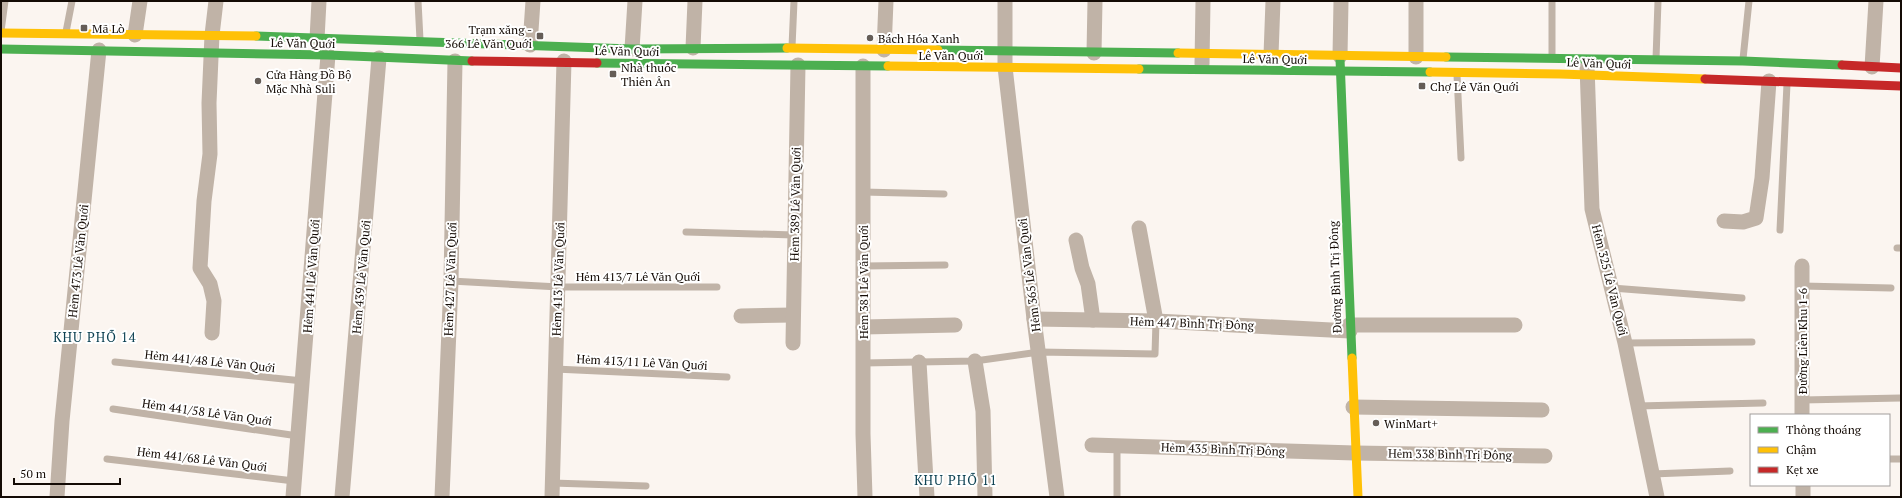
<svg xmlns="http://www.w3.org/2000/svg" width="1902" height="498" font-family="'PT Serif',serif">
  <rect width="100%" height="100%" fill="#fbf5f0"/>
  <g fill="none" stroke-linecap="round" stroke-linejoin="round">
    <g stroke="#c0b3a7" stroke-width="7">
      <polyline points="418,1 420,40"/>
      <polyline points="1,31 5,1"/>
      <polyline points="66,32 72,1"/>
      <polyline points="792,47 794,1"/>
      <polyline points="1552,56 1552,1"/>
      <polyline points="1656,59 1658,1"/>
      <polyline points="1743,59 1749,1"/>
      <polyline points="1457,75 1461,158"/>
      <polyline points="863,192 944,194"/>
      <polyline points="1780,230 1787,84"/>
      <polyline points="686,232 794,235"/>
      <polyline points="1897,248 1901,248"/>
      <polyline points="863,266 945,265"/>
      <polyline points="451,281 559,287 717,287"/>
      <polyline points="1802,286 1891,288"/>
      <polyline points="1612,288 1742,298"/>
      <polyline points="1625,343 1752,342"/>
      <polyline points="115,362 303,381"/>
      <polyline points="863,363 975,361 1039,352 1155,354 1156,321"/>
      <polyline points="555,369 727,377"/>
      <polyline points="1802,400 1901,398"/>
      <polyline points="1637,406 1763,403"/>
      <polyline points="113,409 298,436"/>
      <polyline points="107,459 294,481"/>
      <polyline points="1889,459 1901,459"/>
      <polyline points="1652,474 1730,471"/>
      <polyline points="552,483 646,486"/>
      <polyline points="1117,497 1117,446"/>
    </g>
    <g stroke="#c0b3a7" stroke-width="15">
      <polyline points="1005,1 1005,67 1034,319 1057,497"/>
      <polyline points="135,35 140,1"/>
      <polyline points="317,39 319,1"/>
      <polyline points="530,45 533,1"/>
      <polyline points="693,48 695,1"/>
      <polyline points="632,49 635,1"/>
      <polyline points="884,50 886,1"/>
      <polyline points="1094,53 1095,1"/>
      <polyline points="1271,55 1273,1"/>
      <polyline points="1340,56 1341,1"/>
      <polyline points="1416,57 1416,1"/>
      <polyline points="1202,64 1203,1"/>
      <polyline points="863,66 863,434 865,497"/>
      <polyline points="1587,66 1592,209 1625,343 1657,497"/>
      <polyline points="1872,67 1876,1"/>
      <polyline points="1724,221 1743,222 1756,218 1762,178 1769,81"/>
      <polyline points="1139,228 1156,321"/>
      <polyline points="1076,240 1082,268 1088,284 1093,320"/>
      <polyline points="1802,266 1802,415"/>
      <polyline points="741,316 793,315"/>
      <polyline points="1034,319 1156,321 1350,331"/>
      <polyline points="1349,325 1515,325"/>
      <polyline points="863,327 955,325"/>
      <polyline points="212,333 214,301 210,284 200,268 204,201 210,154 209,103 212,35 216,1"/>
      <polyline points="793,343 798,65"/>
      <polyline points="975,361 983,411 985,497"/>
      <polyline points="919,362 927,497"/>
      <polyline points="1353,407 1542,410"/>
      <polyline points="1092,445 1355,453 1545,456"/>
      <polyline points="1803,485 1803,497"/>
      <polyline points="57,497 62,421 99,50"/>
      <polyline points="293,497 328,55"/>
      <polyline points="342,497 379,58"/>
      <polyline points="442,497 451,281 455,61"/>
      <polyline points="552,497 564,61"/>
    </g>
    <g stroke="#4caf50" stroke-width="9">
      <polyline points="256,36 632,49 787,48"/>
      <polyline points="1,49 328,55 472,61"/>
      <polyline points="938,50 1178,53"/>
      <polyline points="1446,57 1743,61 1842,65"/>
      <polyline points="1340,59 1352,358"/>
      <polyline points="597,63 888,66"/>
      <polyline points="1139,69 1430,72"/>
    </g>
    <g stroke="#ffc107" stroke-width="9">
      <polyline points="1,33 256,36"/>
      <polyline points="787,48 938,50"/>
      <polyline points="1178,53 1446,57"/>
      <polyline points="888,66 1139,69"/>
      <polyline points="1430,72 1560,74 1705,79"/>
      <polyline points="1352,358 1358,497"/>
    </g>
    <g stroke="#c62828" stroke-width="9">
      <polyline points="472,61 597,63"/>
      <polyline points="1842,65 1901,68"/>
      <polyline points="1705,79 1901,86"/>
    </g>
  </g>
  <g fill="#655d57" stroke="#fff" stroke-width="1.5">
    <rect x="80" y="24" width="8" height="8" rx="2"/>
    <rect x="536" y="32" width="8" height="8" rx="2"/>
    <circle cx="870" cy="38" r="4"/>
    <rect x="609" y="70" width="8" height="8" rx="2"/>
    <circle cx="258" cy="81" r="4"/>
    <rect x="1418" y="82" width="8" height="8" rx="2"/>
    <circle cx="1376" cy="423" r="4"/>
  </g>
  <g text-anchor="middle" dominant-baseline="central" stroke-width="4" stroke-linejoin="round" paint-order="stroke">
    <g font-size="12" fill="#140b05" stroke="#fff" text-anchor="start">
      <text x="92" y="28">Mã Lò</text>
      <text x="532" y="29" text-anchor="end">Trạm xăng -<tspan x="532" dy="14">366 Lê Văn Quới</tspan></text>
      <text x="878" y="38">Bách Hóa Xanh</text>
      <text x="621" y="67">Nhà thuốc<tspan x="621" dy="14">Thiên Ân</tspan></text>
      <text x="266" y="74">Cửa Hàng Đồ Bộ<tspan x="266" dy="14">Mặc Nhà Suli</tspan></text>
      <text x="1430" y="86">Chợ Lê Văn Quới</text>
      <text x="1384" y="423">WinMart+</text>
    </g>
    <g font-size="12" fill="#140b05" stroke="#fff">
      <text transform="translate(303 43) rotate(1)">Lê Văn Quới</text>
      <text transform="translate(627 51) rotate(1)">Lê Văn Quới</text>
      <text x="951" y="55">Lê Văn Quới</text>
      <text transform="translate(1275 59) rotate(1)">Lê Văn Quới</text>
      <text transform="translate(1599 63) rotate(2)">Lê Văn Quới</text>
      <text transform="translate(795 204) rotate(-89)">Hẻm 389 Lê Văn Quới</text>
      <text transform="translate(78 261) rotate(-84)">Hẻm 473 Lê Văn Quới</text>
      <text transform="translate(1029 275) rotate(-97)">Hẻm 365 Lê Văn Quới</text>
      <text transform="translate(311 276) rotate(-86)">Hẻm 441 Lê Văn Quới</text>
      <text x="638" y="276">Hẻm 413/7 Lê Văn Quới</text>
      <text transform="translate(361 277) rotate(-85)">Hẻm 439 Lê Văn Quới</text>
      <text transform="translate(1335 277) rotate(-92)">Đường Bình Trị Đông</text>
      <text transform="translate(450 279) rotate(-88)">Hẻm 427 Lê Văn Quới</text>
      <text transform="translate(558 279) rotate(-88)">Hẻm 413 Lê Văn Quới</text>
      <text transform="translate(1610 280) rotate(76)">Hẻm 325 Lê Văn Quới</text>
      <text transform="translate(863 282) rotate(-90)">Hẻm 381 Lê Văn Quới</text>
      <text transform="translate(1192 323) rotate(2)">Hẻm 447 Bình Trị Đông</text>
      <text transform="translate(1802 341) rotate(-90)">Đường Liên Khu 1-6</text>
      <text transform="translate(210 361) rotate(6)">Hẻm 441/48 Lê Văn Quới</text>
      <text transform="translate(642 362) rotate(3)">Hẻm 413/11 Lê Văn Quới</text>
      <text transform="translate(207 412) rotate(8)">Hẻm 441/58 Lê Văn Quới</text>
      <text transform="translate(1223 449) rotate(2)">Hẻm 435 Bình Trị Đông</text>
      <text transform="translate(1450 454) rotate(1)">Hẻm 338 Bình Trị Đông</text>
      <text transform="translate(202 459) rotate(7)">Hẻm 441/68 Lê Văn Quới</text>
    </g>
    <g font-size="13" letter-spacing="1" fill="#0d4152" stroke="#fff">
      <text x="95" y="337">KHU PHỐ 14</text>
      <text x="956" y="480">KHU PHỐ 11</text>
    </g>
  </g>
  <rect width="1902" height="498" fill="none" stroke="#140b05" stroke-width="4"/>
  <rect x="1750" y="414" width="140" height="72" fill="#ffffff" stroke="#a19d9b"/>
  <rect x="1758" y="427" width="20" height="6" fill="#4caf50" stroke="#a19d9b"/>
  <text x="1786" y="434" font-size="12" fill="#140b05">Thông thoáng</text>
  <rect x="1758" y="447" width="20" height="6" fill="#ffc107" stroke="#a19d9b"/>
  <text x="1786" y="454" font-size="12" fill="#140b05">Chậm</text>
  <rect x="1758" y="467" width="20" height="6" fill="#c62828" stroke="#a19d9b"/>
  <text x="1786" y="474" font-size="12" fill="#140b05">Kẹt xe</text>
  <path d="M14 478v6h106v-6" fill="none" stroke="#140b05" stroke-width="2"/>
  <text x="20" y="478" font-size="12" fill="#140b05" stroke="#ffffff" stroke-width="3" paint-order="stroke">50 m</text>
</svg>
